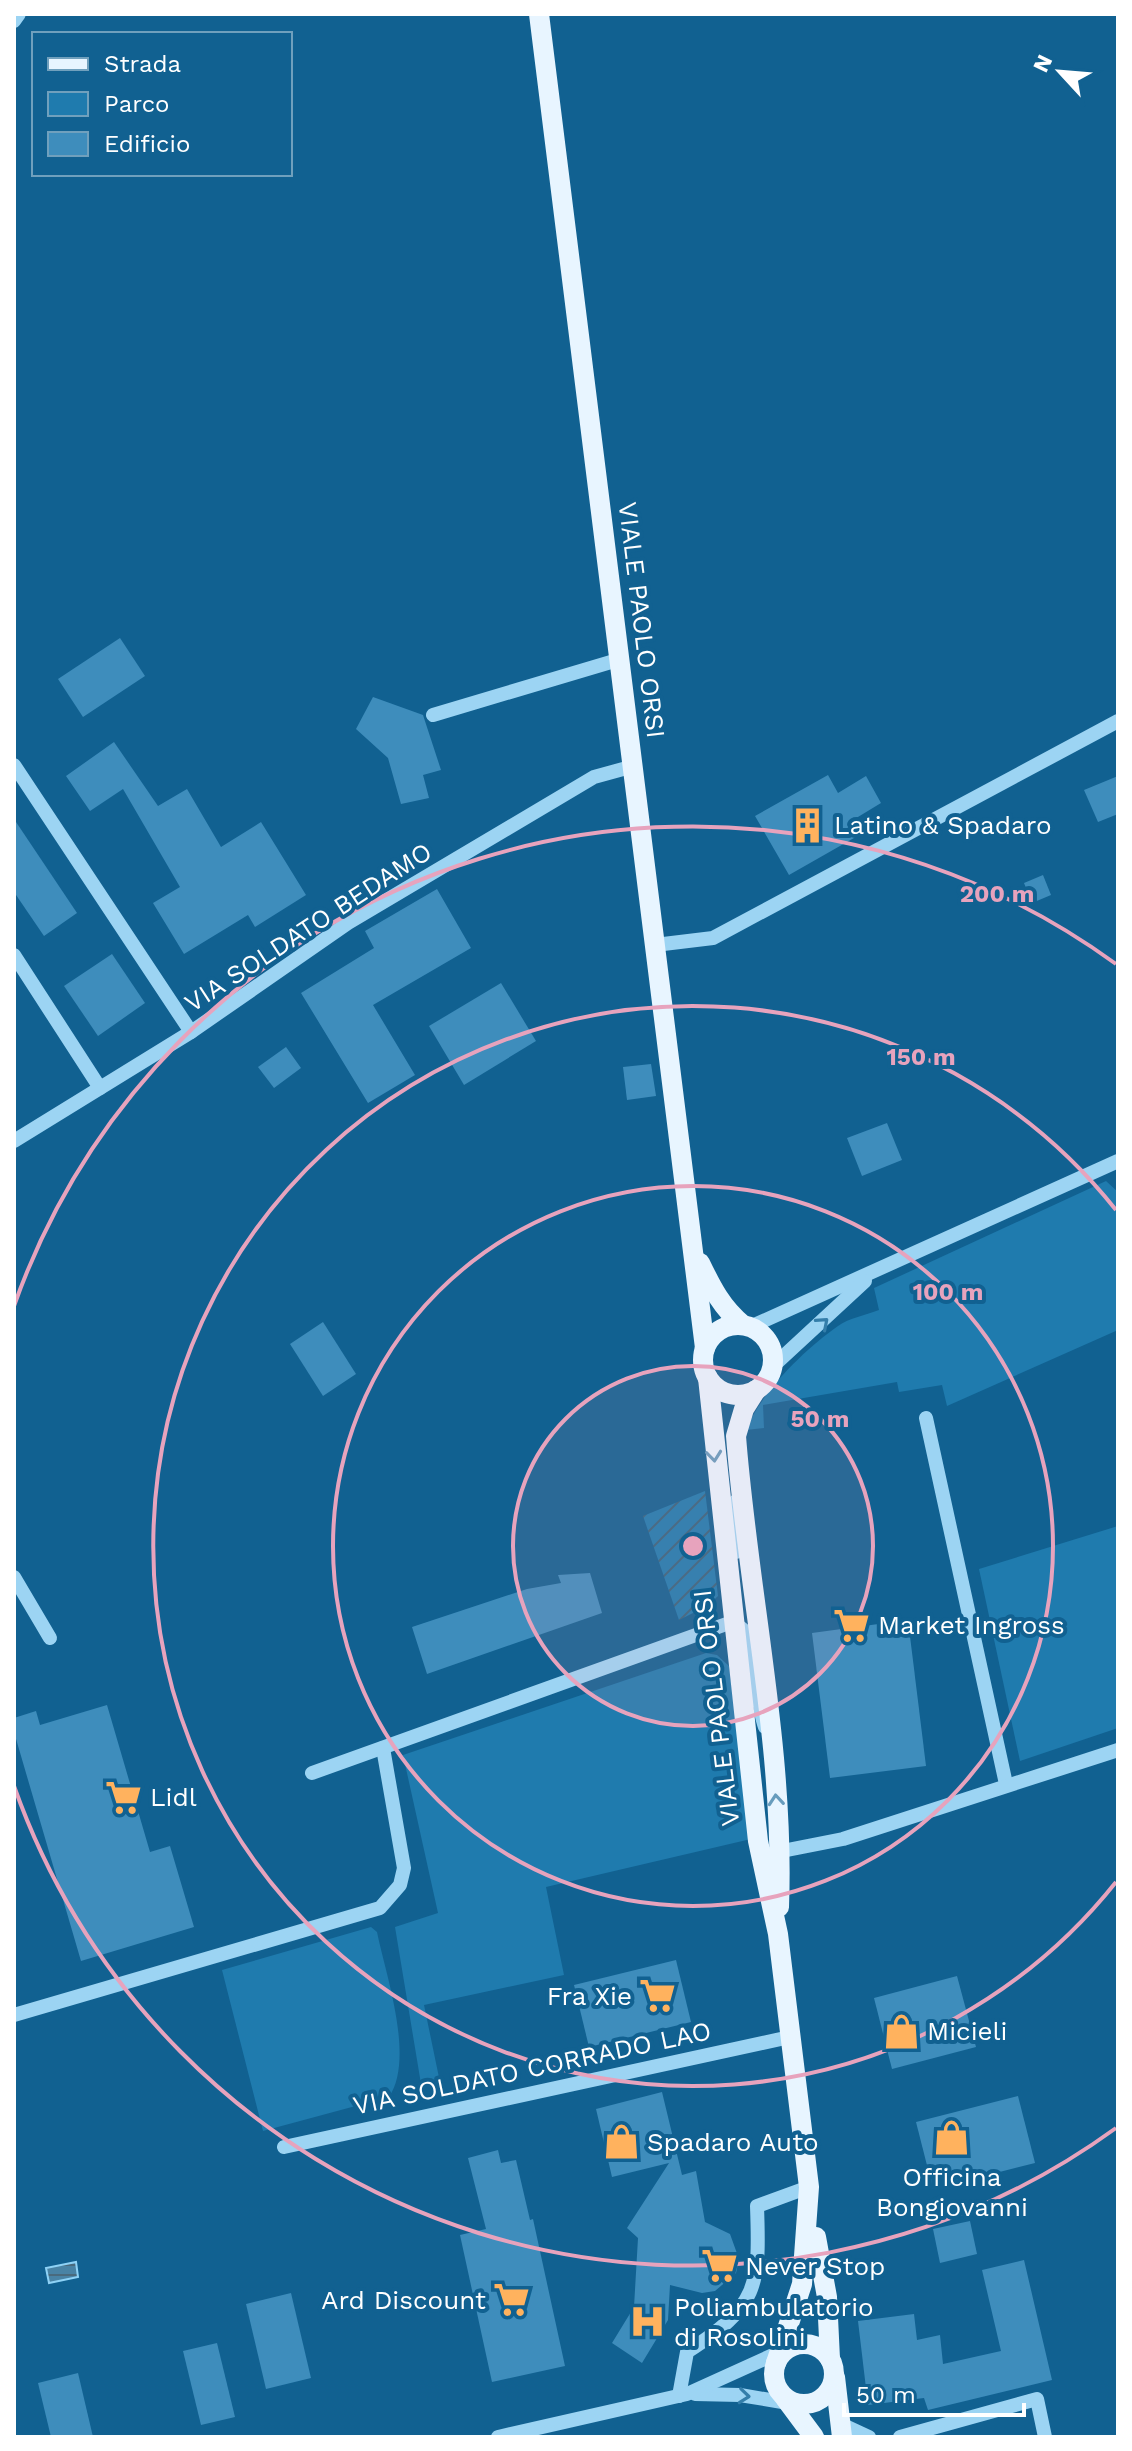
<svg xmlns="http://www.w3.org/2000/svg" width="1132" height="2451" font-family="'Work Sans',sans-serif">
  <defs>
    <pattern id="garden-furrows" width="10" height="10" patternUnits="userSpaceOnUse" patternTransform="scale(2)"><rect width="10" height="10" fill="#1f7bae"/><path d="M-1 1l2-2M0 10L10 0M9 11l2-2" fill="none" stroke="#36647d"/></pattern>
    <pattern id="water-rules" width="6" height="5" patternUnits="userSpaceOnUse" patternTransform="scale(2)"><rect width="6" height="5" fill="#4983a5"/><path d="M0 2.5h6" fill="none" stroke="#4a6a7d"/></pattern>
  </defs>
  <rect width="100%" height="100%" fill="#116191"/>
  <g fill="#1f7bae">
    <path d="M1106,1181L1118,1192V1330L947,1406L942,1385L899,1392L897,1382L763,1405L764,1428L746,1430C761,1392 804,1350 838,1326C849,1318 866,1315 879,1310L874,1288Z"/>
    <polygon points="1118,1526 1118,1728 1020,1761 979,1569"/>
    <polygon points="706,1653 717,1655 729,1666 751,1839 546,1887 564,1975 424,2005 442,2092 421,2084 395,1927 438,1913 403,1755"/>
    <path d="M371,1927L377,1932C386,1976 415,2058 389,2097L263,2131L222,1970Z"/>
  </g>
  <polygon fill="url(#garden-furrows)" points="705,1491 718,1596 707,1606 679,1620 643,1516"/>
  <polygon fill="url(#water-rules)" stroke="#8ed2f6" stroke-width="2" points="76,2262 78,2277 49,2283 46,2268"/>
  <g fill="#3e8dbc">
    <polygon points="120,638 145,676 83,717 58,679"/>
    <polygon points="373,697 423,715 441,770 423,775 429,798 401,804 388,758 356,729"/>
    <polygon points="114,742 158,806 187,789 221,847 261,822 306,895 255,927 248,915 184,954 153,903 180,887 123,789 90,811 66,776"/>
    <polygon points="828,775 838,793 866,776 881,803 853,820 861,834 789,875 755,816"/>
    <polygon points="1118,776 1118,814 1098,822 1084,790"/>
    <polygon points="14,819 77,913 44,936 14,892"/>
    <polygon points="1043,875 1051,895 1032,903 1024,883"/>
    <polygon points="437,889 471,948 373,1005 415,1075 368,1103 301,993 374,948 365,931"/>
    <polygon points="112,954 145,1003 98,1036 64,986"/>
    <polygon points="501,983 536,1041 464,1085 429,1026"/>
    <polygon points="286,1047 301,1068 274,1088 258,1067"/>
    <polygon points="651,1064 656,1096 627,1100 623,1067"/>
    <polygon points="887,1123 902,1160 862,1176 847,1138"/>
    <polygon points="323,1322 356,1374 323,1396 290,1344"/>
    <polygon points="590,1573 602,1613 427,1674 412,1627 527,1589 561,1583 558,1575"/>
    <polygon points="908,1620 926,1766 830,1778 812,1633"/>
    <polygon points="107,1705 150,1852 170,1846 194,1927 81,1961 14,1732 14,1718 36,1711 40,1725"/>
    <polygon points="676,1960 691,2022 589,2047 574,1985"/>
    <polygon points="957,1976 976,2047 892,2069 874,1998"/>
    <polygon points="662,2092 682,2175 696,2171 705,2222 730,2234 739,2259 736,2273 715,2291 702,2293 670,2285 668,2320 642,2363 612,2343 634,2307 638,2238 627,2228 669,2163 612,2177 596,2109"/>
    <polygon points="1018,2096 1035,2163 933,2189 916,2122"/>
    <polygon points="498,2150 501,2163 516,2160 530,2220 533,2219 565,2366 492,2382 460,2235 486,2229 468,2158"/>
    <polygon points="970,2221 977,2254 940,2263 933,2229"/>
    <polygon points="1024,2260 1052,2380 928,2410 924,2398 868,2405 858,2321 914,2314 917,2340 940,2335 943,2364 1001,2351 982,2270"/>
    <polygon points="291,2293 311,2378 266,2389 246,2304"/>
    <polygon points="217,2343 235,2417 201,2425 183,2351"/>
    <polygon points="78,2373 93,2437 51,2437 38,2383"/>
  </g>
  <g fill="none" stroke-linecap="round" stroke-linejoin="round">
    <g stroke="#9cd4f3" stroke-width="14">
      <polyline points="14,21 19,14"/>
      <polyline points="433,715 621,659"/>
      <polyline points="14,765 191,1032"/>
      <polyline points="655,945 713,938 1118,721"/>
      <polyline points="14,955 100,1088"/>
      <polyline points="14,1141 191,1032 348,923 594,777 634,766"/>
      <polyline points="750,1327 1118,1161"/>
      <polyline points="772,1367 865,1281"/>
      <polyline points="926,1418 1006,1784"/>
      <polyline points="736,1501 736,1552"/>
      <polyline points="14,1577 50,1638"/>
      <path d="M732,1622C738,1626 743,1628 747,1634C757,1651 755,1700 765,1727"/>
      <polyline points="312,1773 732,1622"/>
      <polyline points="772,1853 843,1839 1118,1750"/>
      <polyline points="14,2015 380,1908 400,1885 404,1868 383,1748"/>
      <polyline points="284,2147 790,2037"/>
      <polyline points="695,2394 740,2395 794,2404"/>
      <path d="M679,2396L687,2352C758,2306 760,2287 757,2206L809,2187"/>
      <polyline points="841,2424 869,2437"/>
      <polyline points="498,2437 687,2394 795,2345"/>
      <polyline points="900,2437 1037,2399 1045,2437"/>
    </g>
    <g stroke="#e8f5ff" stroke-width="20">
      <polyline points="539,14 705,1348"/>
      <path d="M700,1263C712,1288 722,1308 743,1325"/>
      <circle cx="738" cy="1360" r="35"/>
      <polyline points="708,1378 758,1841 778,1934 809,2187 802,2284 776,2363"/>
      <path d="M756,1390L744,1409L736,1436C748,1593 785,1749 779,1907"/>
      <polyline points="816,2237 827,2297 830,2359"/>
      <circle cx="804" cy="2374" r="30"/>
      <polyline points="835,2377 842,2437"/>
      <polyline points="785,2398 814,2437"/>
    </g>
  </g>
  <defs><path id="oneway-chevron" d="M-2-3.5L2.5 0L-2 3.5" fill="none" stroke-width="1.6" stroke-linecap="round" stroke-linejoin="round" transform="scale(2)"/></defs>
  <g stroke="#347eaa">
    <use href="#oneway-chevron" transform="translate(823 1323) rotate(-41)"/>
    <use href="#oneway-chevron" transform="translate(744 2396) rotate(6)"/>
  </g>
  <g stroke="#679cbd">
    <use href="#oneway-chevron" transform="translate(714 1456) rotate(84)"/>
    <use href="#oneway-chevron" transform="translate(776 1800) rotate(-95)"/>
  </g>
  <circle cx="693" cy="1546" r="180" fill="#e7a3bd" fill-opacity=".12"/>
  <g fill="none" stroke="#e7a3bd" stroke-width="4">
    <circle cx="693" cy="1546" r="180"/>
    <circle cx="693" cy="1546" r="360"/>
    <path d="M1116 1882A540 540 0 1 1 1116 1210"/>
    <path d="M1116 2128A720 720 0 0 1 14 1786M14 1306A720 720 0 0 1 1116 964"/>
  </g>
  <defs>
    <symbol id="building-bare" viewBox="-9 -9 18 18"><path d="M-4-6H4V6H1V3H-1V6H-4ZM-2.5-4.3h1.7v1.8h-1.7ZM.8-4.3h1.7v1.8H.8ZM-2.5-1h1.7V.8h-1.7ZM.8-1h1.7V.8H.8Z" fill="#ffb25e" stroke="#116191" stroke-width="2.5" paint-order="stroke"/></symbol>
    <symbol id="supermarket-bare" viewBox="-9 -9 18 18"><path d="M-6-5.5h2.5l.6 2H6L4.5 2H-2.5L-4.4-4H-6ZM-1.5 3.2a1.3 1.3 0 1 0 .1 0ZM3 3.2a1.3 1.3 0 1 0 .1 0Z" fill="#ffb25e" stroke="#116191" stroke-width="2.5" paint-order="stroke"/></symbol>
    <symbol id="shop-bare" viewBox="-9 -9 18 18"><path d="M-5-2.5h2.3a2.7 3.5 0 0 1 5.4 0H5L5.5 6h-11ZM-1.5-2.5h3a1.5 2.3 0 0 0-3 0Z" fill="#ffb25e" stroke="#116191" stroke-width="2.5" paint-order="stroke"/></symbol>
    <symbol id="hospital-bare" viewBox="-9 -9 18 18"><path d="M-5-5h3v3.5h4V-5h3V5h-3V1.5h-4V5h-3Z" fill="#ffb25e" stroke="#116191" stroke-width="2.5" paint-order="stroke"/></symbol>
  </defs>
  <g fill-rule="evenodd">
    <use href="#building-bare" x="782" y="800" width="51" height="51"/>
    <use href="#supermarket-bare" x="826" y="1600" width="51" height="51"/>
    <use href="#supermarket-bare" x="98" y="1772" width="51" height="51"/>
    <use href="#supermarket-bare" x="632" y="1970" width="51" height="51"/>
    <use href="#shop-bare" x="876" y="2006" width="51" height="51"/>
    <use href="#shop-bare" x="926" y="2112" width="51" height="51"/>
    <use href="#shop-bare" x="596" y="2116" width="51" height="51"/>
    <use href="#supermarket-bare" x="694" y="2240" width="51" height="51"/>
    <use href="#supermarket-bare" x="486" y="2274" width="51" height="51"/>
    <use href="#hospital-bare" x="622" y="2296" width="51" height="51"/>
  </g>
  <g text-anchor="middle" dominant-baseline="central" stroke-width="8" stroke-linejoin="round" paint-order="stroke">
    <g font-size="26" fill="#fff" stroke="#116191">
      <text transform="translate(642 620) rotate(83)">VIALE PAOLO ORSI</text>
      <text transform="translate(308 927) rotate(-33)">VIA SOLDATO BEDAMO</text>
      <text transform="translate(716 1708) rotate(-97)">VIALE PAOLO ORSI</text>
      <text transform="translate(532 2068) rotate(-12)">VIA SOLDATO CORRADO LAO</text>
    </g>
    <g font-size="26" fill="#fff" stroke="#116191" text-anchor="start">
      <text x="834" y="825">Latino &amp; Spadaro</text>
      <text x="878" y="1625">Market Ingross</text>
      <text x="150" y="1797">Lidl</text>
      <text x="632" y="1996" text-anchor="end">Fra Xie</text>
      <text x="927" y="2031">Micieli</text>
      <text x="647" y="2142">Spadaro Auto</text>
      <text x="952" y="2177" text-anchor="middle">Officina<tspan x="952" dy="30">Bongiovanni</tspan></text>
      <text x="745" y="2266">Never Stop</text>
      <text x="486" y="2300" text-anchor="end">Ard Discount</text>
      <text x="674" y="2307">Poliambulatorio<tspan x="674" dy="30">di Rosolini</tspan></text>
    </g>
  </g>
  <circle cx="693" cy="1546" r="12" fill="#e7a3bd" stroke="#116191" stroke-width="4"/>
  <g font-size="24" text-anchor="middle" font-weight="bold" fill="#e7a3bd" stroke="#116191" stroke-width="8" stroke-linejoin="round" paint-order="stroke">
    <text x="997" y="902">200 m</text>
    <text x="921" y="1065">150 m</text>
    <text x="948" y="1300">100 m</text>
    <text x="820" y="1427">50 m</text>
  </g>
  <rect width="1132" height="2451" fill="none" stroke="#ffffff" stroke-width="32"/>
  <rect x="32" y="32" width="260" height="144" fill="#116191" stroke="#70a0bd" stroke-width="2"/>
  <rect x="48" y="58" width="40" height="12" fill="#e8f5ff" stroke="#70a0bd" stroke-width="2"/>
  <text x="104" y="72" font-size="24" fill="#ffffff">Strada</text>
  <rect x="48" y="92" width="40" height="24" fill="#1f7bae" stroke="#70a0bd" stroke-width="2"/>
  <text x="104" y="112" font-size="24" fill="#ffffff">Parco</text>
  <rect x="48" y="132" width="40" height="24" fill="#3e8dbc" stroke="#70a0bd" stroke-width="2"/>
  <text x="104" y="152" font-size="24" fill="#ffffff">Edificio</text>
  <g transform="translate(1060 72) rotate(296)" stroke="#116191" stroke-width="6" paint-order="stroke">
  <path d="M0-6L14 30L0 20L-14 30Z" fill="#ffffff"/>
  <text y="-12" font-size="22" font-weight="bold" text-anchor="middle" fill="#ffffff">N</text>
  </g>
  <path d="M844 2403v12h180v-12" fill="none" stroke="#ffffff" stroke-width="4"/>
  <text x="856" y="2403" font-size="24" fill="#ffffff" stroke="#116191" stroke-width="6" paint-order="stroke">50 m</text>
</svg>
